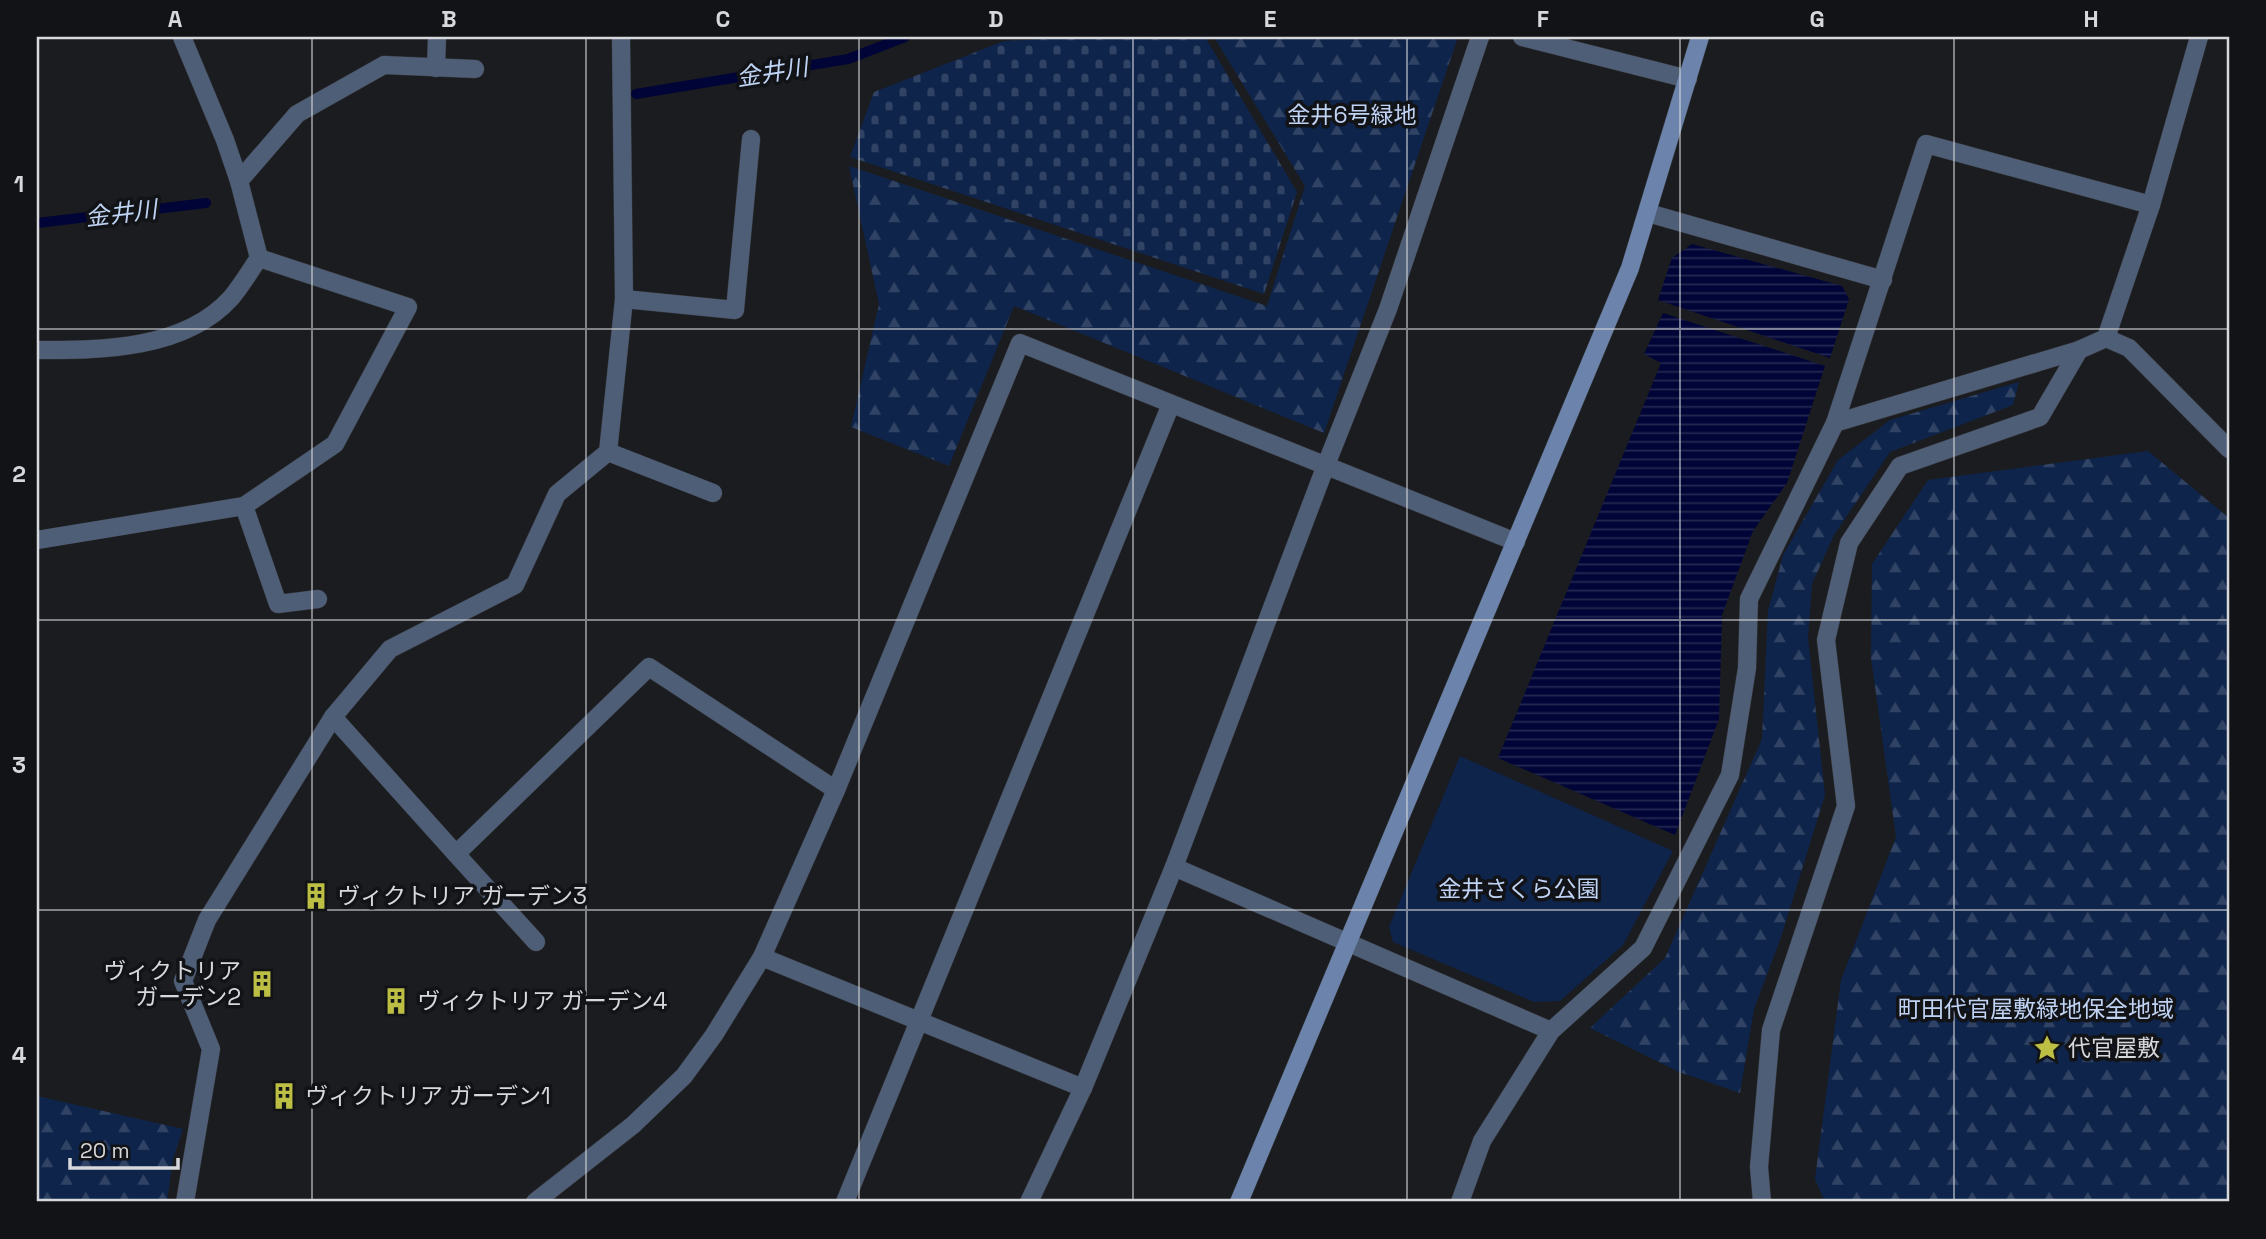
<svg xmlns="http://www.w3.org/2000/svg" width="2266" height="1239" font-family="'Space Grotesk','Noto Sans JP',sans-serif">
  <defs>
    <pattern id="forest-firs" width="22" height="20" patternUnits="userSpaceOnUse" patternTransform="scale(1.75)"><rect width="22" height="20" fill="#0e244b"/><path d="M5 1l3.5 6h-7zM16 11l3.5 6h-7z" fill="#304364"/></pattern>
    <pattern id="cemetery-stones" width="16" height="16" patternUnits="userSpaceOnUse" patternTransform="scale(1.75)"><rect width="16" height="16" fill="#0e244b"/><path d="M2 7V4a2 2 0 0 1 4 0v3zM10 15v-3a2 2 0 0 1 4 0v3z" fill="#304364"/></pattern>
    <pattern id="water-rules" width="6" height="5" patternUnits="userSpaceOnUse" patternTransform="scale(1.75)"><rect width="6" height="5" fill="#000436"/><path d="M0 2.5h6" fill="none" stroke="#242852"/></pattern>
  </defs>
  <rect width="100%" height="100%" fill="#1a1c20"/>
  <g fill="url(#forest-firs)">
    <polygon points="1214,37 1445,37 1457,40 1324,433 1014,306 949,466 851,427 879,304 849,166 1267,306 1305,186"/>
    <polygon points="2019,382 2013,405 1890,452 1834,535 1812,584 1808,638 1825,795 1781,937 1754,1009 1740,1093 1679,1072 1590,1028 1665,958 1762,739 1768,611 1783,555 1838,460 1890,420"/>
    <polygon points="2148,451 2229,518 2229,1202 1825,1202 1815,1179 1841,980 1896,837 1871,658 1872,564 1928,480"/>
    <polygon points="37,1096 183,1129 173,1159 167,1202 37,1202"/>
  </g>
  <polygon fill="url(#cemetery-stones)" points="1086,37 1205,37 1297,192 1264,294 850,157 874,92 1004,41"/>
  <polygon fill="#0e244b" points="1460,756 1673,851 1623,945 1560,1001 1534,1002 1393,942 1389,927"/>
  <g fill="url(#water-rules)">
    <polygon points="1692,244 1842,286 1849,299 1830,358 1658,300 1672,258"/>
    <polygon points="1663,313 1825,366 1787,483 1753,531 1722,615 1719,719 1675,835 1498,758 1661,363 1644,354"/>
  </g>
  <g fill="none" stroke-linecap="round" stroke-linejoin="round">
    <g stroke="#000436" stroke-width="10">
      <polyline points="636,94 848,59 905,37"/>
      <polyline points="37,223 206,203"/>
    </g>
    <defs>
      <polyline id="lane" points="624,299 735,310 751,139"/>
      <g id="street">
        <polyline points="1522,37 1688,79"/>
        <polyline points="436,68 437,37"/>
        <polyline points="239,181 297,114 384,65 475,69"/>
        <polyline points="1648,213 1883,280"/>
        <polyline points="2106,338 2129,348 2229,449"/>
        <path d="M37,350C101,350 184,350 231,298C241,286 250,271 259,258L239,181L225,140L182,37"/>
        <polyline points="1835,423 2079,350 2106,338 2151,205 2199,37"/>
        <polyline points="608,452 713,493"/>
        <polyline points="244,506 278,604 318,599"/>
        <polyline points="37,540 244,506 335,444 408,307 259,258"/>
        <polyline points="333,717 456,854 649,667 836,790"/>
        <polyline points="456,854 536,942"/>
        <polyline points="1174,867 1551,1031"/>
        <polyline points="762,957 1083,1088"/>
        <polyline points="185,1202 211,1049 183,981 207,920 333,717 390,649 515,585 557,494 608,452 624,299 621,37"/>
        <polyline points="535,1202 633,1125 684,1076 714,1035 762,957 836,790 1020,343 1516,542"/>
        <polyline points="845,1202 1171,404"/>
        <polyline points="1029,1202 1083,1088 1174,867 1326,465 1388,309 1480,37"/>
        <polyline points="1460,1202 1482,1141 1551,1031 1643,948 1730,775 1747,668 1749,599 1835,423 1926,144 2151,205"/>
        <polyline points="1762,1202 1759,1167 1771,1030 1846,806 1826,640 1849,543 1900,466 2040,417 2079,350"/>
      </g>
      <polyline id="secondary" points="1239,1202 1630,268 1700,37"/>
    </defs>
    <use href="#lane" stroke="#34363a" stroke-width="19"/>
    <use href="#street" stroke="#34363a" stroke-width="19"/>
    <use href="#secondary" stroke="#34363a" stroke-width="19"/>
    <use href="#lane" stroke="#4f5e77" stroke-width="18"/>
    <use href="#street" stroke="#4f5e77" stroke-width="18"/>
    <use href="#secondary" stroke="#6c84ab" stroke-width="18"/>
  </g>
  <path fill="none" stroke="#d7d8db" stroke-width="2" stroke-opacity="0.55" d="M312,37V1202M586,37V1202M859,37V1202M1133,37V1202M1407,37V1202M1680,37V1202M1954,37V1202M37,329H2229M37,620H2229M37,910H2229"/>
  <defs>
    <symbol id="building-bare" viewBox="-9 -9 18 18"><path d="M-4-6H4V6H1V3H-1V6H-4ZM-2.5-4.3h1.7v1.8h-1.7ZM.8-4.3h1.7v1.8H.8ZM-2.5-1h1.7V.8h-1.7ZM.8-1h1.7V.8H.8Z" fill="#bcbf44" stroke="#111316" stroke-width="2.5" paint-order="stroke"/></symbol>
    <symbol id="sight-bare" viewBox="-9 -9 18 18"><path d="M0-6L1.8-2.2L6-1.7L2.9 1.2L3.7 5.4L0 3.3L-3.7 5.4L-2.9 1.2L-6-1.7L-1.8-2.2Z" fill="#bcbf44" stroke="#111316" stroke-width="2.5" paint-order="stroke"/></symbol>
  </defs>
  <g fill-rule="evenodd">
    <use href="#building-bare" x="297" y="877" width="38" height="38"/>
    <use href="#building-bare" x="243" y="965" width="38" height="38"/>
    <use href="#building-bare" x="377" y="982" width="38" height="38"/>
    <use href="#sight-bare" x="2028" y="1029" width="38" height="38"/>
    <use href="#building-bare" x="265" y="1077" width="38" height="38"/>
  </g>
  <g text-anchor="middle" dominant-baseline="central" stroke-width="7" stroke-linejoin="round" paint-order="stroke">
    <g font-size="23" fill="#c0d3f5" stroke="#111316">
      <text x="1352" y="115">金井6号緑地</text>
      <text x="1519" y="889">金井さくら公園</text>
      <text x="2036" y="1009">町田代官屋敷緑地保全地域</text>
    </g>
    <g font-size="23" fill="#d7d8db" stroke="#111316" text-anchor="start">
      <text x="337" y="896">ヴィクトリア ガーデン3</text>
      <text x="241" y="971" text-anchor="end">ヴィクトリア<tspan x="241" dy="26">ガーデン2</tspan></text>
      <text x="417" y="1001">ヴィクトリア ガーデン4</text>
      <text x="2068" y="1048">代官屋敷</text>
      <text x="305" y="1096">ヴィクトリア ガーデン1</text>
    </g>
    <g font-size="24" font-style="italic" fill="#bfd3f4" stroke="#111316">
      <text transform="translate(772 72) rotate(-9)">金井川</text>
      <text transform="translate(121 213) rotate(-7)">金井川</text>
    </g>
  </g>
  <rect width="2266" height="1239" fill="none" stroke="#111316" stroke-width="77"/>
  <path d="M70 1158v10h108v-10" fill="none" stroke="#d7d8db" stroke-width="3.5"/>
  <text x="80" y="1158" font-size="21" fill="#d7d8db" stroke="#111316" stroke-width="5" paint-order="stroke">20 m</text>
  <rect x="38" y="38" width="2190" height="1162" fill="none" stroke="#d7d8db" stroke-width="2.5"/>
  <g font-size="23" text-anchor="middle" font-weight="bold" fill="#d7d8db">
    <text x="175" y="27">A</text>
    <text x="449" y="27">B</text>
    <text x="723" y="27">C</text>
    <text x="996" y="27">D</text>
    <text x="1270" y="27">E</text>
    <text x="1543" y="27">F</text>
    <text x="1817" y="27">G</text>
    <text x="2091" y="27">H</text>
    <text x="19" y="192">1</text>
    <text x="19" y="482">2</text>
    <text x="19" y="773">3</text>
    <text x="19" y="1063">4</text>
  </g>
</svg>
